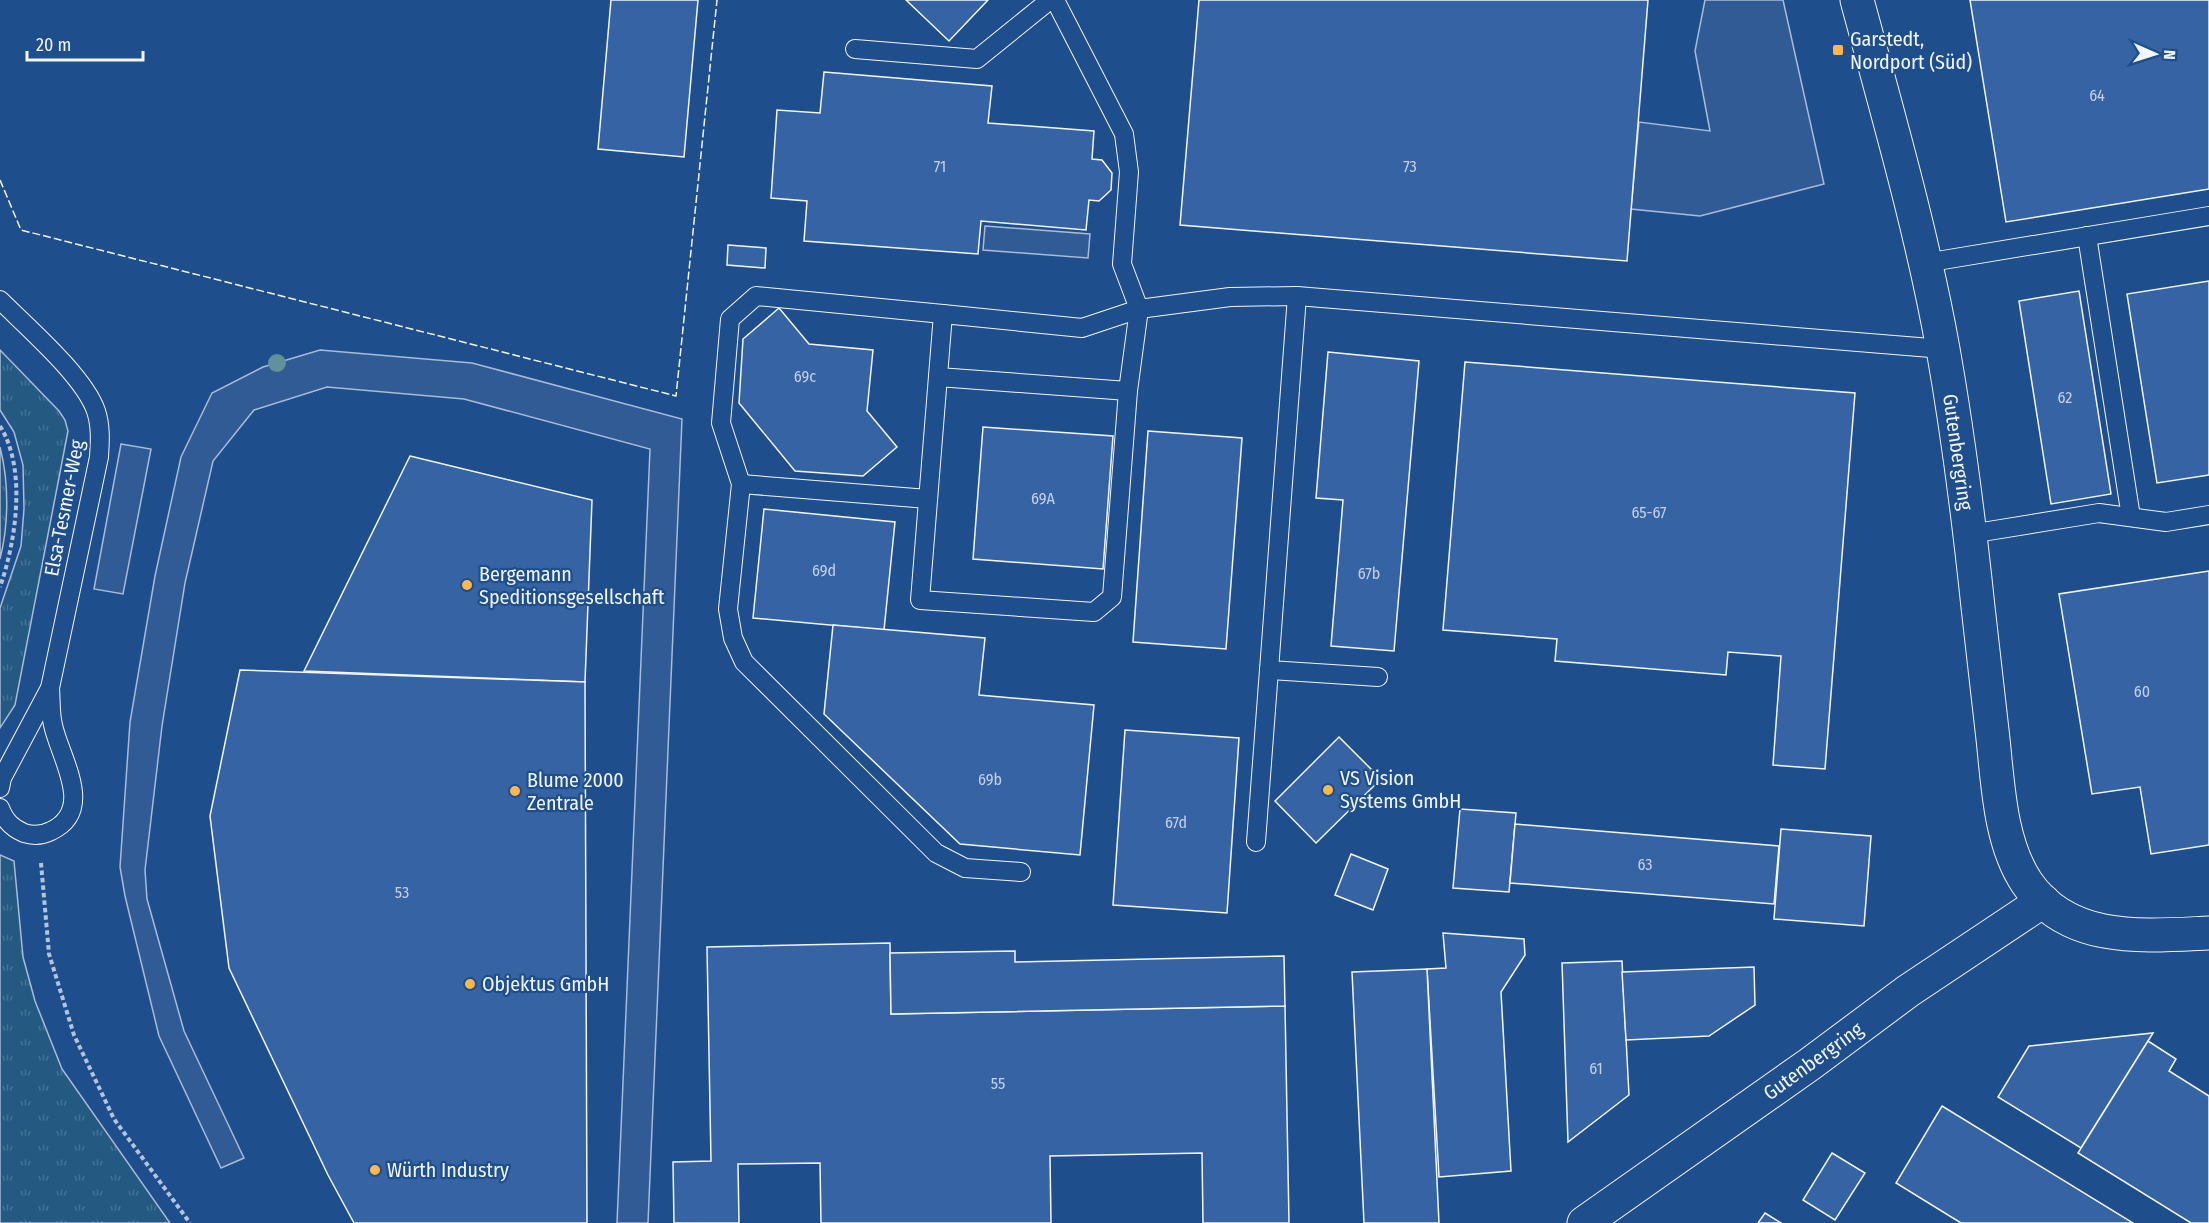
<svg xmlns="http://www.w3.org/2000/svg" width="2209" height="1223" font-family="'Fira Sans Condensed',sans-serif">
  <defs>
    <pattern id="grass-tufts" width="24" height="20" patternUnits="userSpaceOnUse" patternTransform="scale(1.5)"><rect width="24" height="20" fill="#245a82"/><path d="M3 7l-1-3M5 7V3M7 7l1-3M15 17l-1-3M17 17v-4M19 17l1-3" fill="none" stroke="#447295"/></pattern>
  </defs>
  <rect width="100%" height="100%" fill="#1f4e8c"/>
  <g fill="url(#grass-tufts)" stroke="#a8bbd7" stroke-width="1.5">
    <polygon points="0,350 59,411 65,420 68,431 15,705 0,728 0,608 21,546 24,509 23,465 14,432 0,410"/>
    <path d="M0,447C9,482 9,524 0,559Z"/>
    <polygon points="0,855 14,861 23,957 35,1001 62,1069 170,1223 0,1223"/>
  </g>
  <g fill="#305b95" stroke="#a8bbd7" stroke-width="1.5">
    <polygon points="1705,0 1783,0 1824,184 1700,216 1631,209 1639,122 1710,131 1695,51"/>
    <polygon points="985,226 1090,234 1088,258 983,250"/>
    <polygon points="320,350 472,363 682,419 648,1223 617,1223 650,449 464,399 327,387 254,410 213,461 185,583 162,726 145,870 147,899 184,1031 244,1158 221,1168 159,1036 125,896 120,867 130,722 155,576 181,457 212,393 263,367"/>
    <polygon points="121,444 151,449 123,594 94,589"/>
  </g>
  <g fill="#3563a3" stroke="#f2f6ff" stroke-width="1.5">
    <polygon points="611,0 698,0 684,157 598,149"/>
    <polygon points="906,0 988,0 949,41"/>
    <polygon points="1199,0 1648,0 1627,261 1180,225"/>
    <polygon points="1970,0 2209,0 2209,189 2006,222"/>
    <polygon points="824,72 992,86 988,123 1094,131 1092,159 1102,160 1112,173 1111,190 1099,201 1089,200 1086,230 981,221 978,254 804,241 807,201 771,198 777,110 820,113"/>
    <polygon points="728,245 766,248 765,268 727,265"/>
    <polygon points="2209,281 2209,475 2157,483 2127,294"/>
    <polygon points="2079,291 2111,494 2051,504 2019,301"/>
    <polygon points="779,308 809,344 873,350 867,411 897,447 863,476 795,471 739,403 743,339"/>
    <polygon points="1328,352 1419,361 1394,651 1331,646 1343,500 1316,498"/>
    <polygon points="1465,362 1855,393 1825,769 1773,765 1781,656 1728,652 1726,675 1555,661 1557,639 1443,630"/>
    <polygon points="983,427 1113,436 1103,569 973,559"/>
    <polygon points="1148,431 1242,438 1226,649 1133,642"/>
    <polygon points="410,456 592,500 585,682 304,671"/>
    <polygon points="764,509 895,522 884,630 753,618"/>
    <polygon points="2209,571 2209,845 2151,854 2140,787 2092,794 2059,594"/>
    <polygon points="833,625 985,638 979,695 1094,705 1080,855 960,844 824,714"/>
    <polygon points="240,670 585,682 587,1223 354,1223 328,1175 229,968 210,816"/>
    <polygon points="1125,730 1239,738 1227,913 1113,905"/>
    <polygon points="1339,737 1381,779 1316,843 1275,801"/>
    <polygon points="1460,809 1516,813 1509,892 1453,888"/>
    <polygon points="1515,824 1779,846 1774,904 1510,883"/>
    <polygon points="1781,829 1871,836 1864,926 1774,919"/>
    <polygon points="1351,854 1388,869 1373,910 1335,895"/>
    <polygon points="1443,933 1524,939 1525,955 1501,992 1511,1171 1439,1177 1427,969 1446,968"/>
    <polygon points="890,943 891,1014 1285,1006 1289,1223 1203,1223 1202,1153 1050,1156 1051,1223 821,1223 820,1163 738,1164 739,1223 674,1223 673,1162 711,1161 707,947"/>
    <polygon points="1015,951 1015,962 1284,956 1285,1006 891,1014 890,953"/>
    <polygon points="1622,961 1629,1095 1568,1142 1562,963"/>
    <polygon points="1754,967 1755,1005 1709,1036 1626,1040 1622,972"/>
    <polygon points="1427,969 1439,1223 1364,1223 1352,972"/>
    <polygon points="2153,1033 2081,1148 1998,1097 2029,1046"/>
    <polygon points="2148,1041 2176,1059 2169,1071 2209,1096 2209,1223 2191,1223 2078,1153"/>
    <polygon points="1942,1106 2133,1223 1961,1223 1896,1183"/>
    <polygon points="1832,1153 1865,1173 1835,1220 1803,1200"/>
    <polygon points="1765,1213 1781,1223 1758,1223"/>
  </g>
  <g fill="none" stroke-linecap="round" stroke-linejoin="round">
    <defs>
      <g id="lane">
        <polyline points="855,49 977,59 1050,0"/>
        <polyline points="2087,236 2131,517"/>
        <polyline points="1925,263 2209,216"/>
        <polyline points="1297,296 1269,670 1378,677"/>
        <path d="M0,300C27,327 84,376 96,411C101,426 100,441 99,457L50,688L2,778L0,788"/>
        <polyline points="943,314 756,296 730,319 721,423 741,484 728,609 733,638 744,662 936,853 965,868 1021,872"/>
        <polyline points="938,377 1128,391 1139,309 1122,264 1129,172 1124,134 1055,0"/>
        <polyline points="1128,391 1112,597 1094,612 920,600 943,314 1082,328 1139,309 1230,297 1297,296 1943,349"/>
        <polyline points="741,484 928,499"/>
        <polyline points="1970,534 2099,513 2166,522 2209,515"/>
        <path d="M0,808C5,821 12,828 24,833C33,836 43,835 51,831C96,810 60,758 53,725C50,713 51,700 50,688"/>
        <polyline points="1256,842 1269,670"/>
      </g>
      <g id="street">
        <path d="M1857,0C1888,115 1922,232 1943,349C1958,434 1969,521 1978,607C1983,651 1988,695 1993,739C1998,785 2000,843 2027,883C2069,944 2144,936 2209,933"/>
        <polyline points="1584,1223 1810,1064 1908,991 2043,901"/>
      </g>
    </defs>
    <use href="#lane" stroke="#f2f6ff" stroke-width="20"/>
    <use href="#street" stroke="#f2f6ff" stroke-width="35"/>
    <g stroke="#b3c4dc" stroke-width="4" stroke-dasharray="4.5 3" stroke-linecap="butt">
      <path d="M0,426C27,469 16,541 0,587"/>
      <polyline points="41,863 49,954 74,1035 114,1119 190,1223"/>
    </g>
    <use href="#lane" stroke="#1f4e8c" stroke-width="18"/>
    <use href="#street" stroke="#1f4e8c" stroke-width="33"/>
    <polyline stroke="#f2f6ff" stroke-width="1.5" stroke-dasharray="8 3" stroke-linecap="butt" points="0,180 21,230 676,396 717,0"/>
  </g>
  <circle fill="#61919a" cx="277" cy="363" r="9"/>
  <g fill="#ffb74d" stroke="#1f4e8c" stroke-width="2">
    <rect x="1832" y="44" width="12" height="12" rx="3"/>
    <circle cx="467" cy="585" r="6"/>
    <circle cx="1328" cy="790" r="6"/>
    <circle cx="515" cy="791" r="6"/>
    <circle cx="470" cy="984" r="6"/>
    <circle cx="375" cy="1170" r="6"/>
  </g>
  <g text-anchor="middle" dominant-baseline="central" stroke-width="4.5" stroke-linejoin="round" paint-order="stroke">
    <g font-size="16" fill="#c3d1e8">
      <text x="2097" y="95">64</text>
      <text x="940" y="166">71</text>
      <text x="1410" y="166">73</text>
      <text x="805" y="376">69c</text>
      <text x="2065" y="397">62</text>
      <text x="1043" y="498">69A</text>
      <text x="1649" y="512">65-67</text>
      <text x="824" y="570">69d</text>
      <text x="1369" y="573">67b</text>
      <text x="2142" y="691">60</text>
      <text x="990" y="779">69b</text>
      <text x="1176" y="822">67d</text>
      <text x="1645" y="864">63</text>
      <text x="402" y="892">53</text>
      <text x="1596" y="1068">61</text>
      <text x="998" y="1083">55</text>
    </g>
    <g font-size="20" fill="#f2f6ff" stroke="#1f4e8c" text-anchor="start">
      <text x="1850" y="39">Garstedt,<tspan x="1850" dy="23">Nordport (Süd)</tspan></text>
      <text x="479" y="574">Bergemann<tspan x="479" dy="23">Speditionsgesellschaft</tspan></text>
      <text x="1340" y="778">VS Vision<tspan x="1340" dy="23">Systems GmbH</tspan></text>
      <text x="527" y="780">Blume 2000<tspan x="527" dy="23">Zentrale</tspan></text>
      <text x="482" y="984">Objektus GmbH</text>
      <text x="387" y="1170">Würth Industry</text>
    </g>
    <g font-size="20" fill="#f2f6ff" stroke="#1f4e8c">
      <text transform="translate(1958 452) rotate(82)">Gutenbergring</text>
      <text transform="translate(64 508) rotate(-79)">Elsa-Tesmer-Weg</text>
      <text transform="translate(1813 1061) rotate(-36)">Gutenbergring</text>
    </g>
  </g>
  <g transform="translate(2155 54) rotate(93)" stroke="#1f4e8c" stroke-width="4.5" paint-order="stroke">
  <path d="M0-4.5L10 22L0 15L-10 22Z" fill="#f2f6ff"/>
  <text y="-9" font-size="16" font-weight="bold" text-anchor="middle" fill="#f2f6ff">N</text>
  </g>
  <path d="M27 51v9h116v-9" fill="none" stroke="#f2f6ff" stroke-width="3"/>
  <text x="36" y="51" font-size="18" fill="#f2f6ff" stroke="#1f4e8c" stroke-width="4.5" paint-order="stroke">20 m</text>
</svg>
